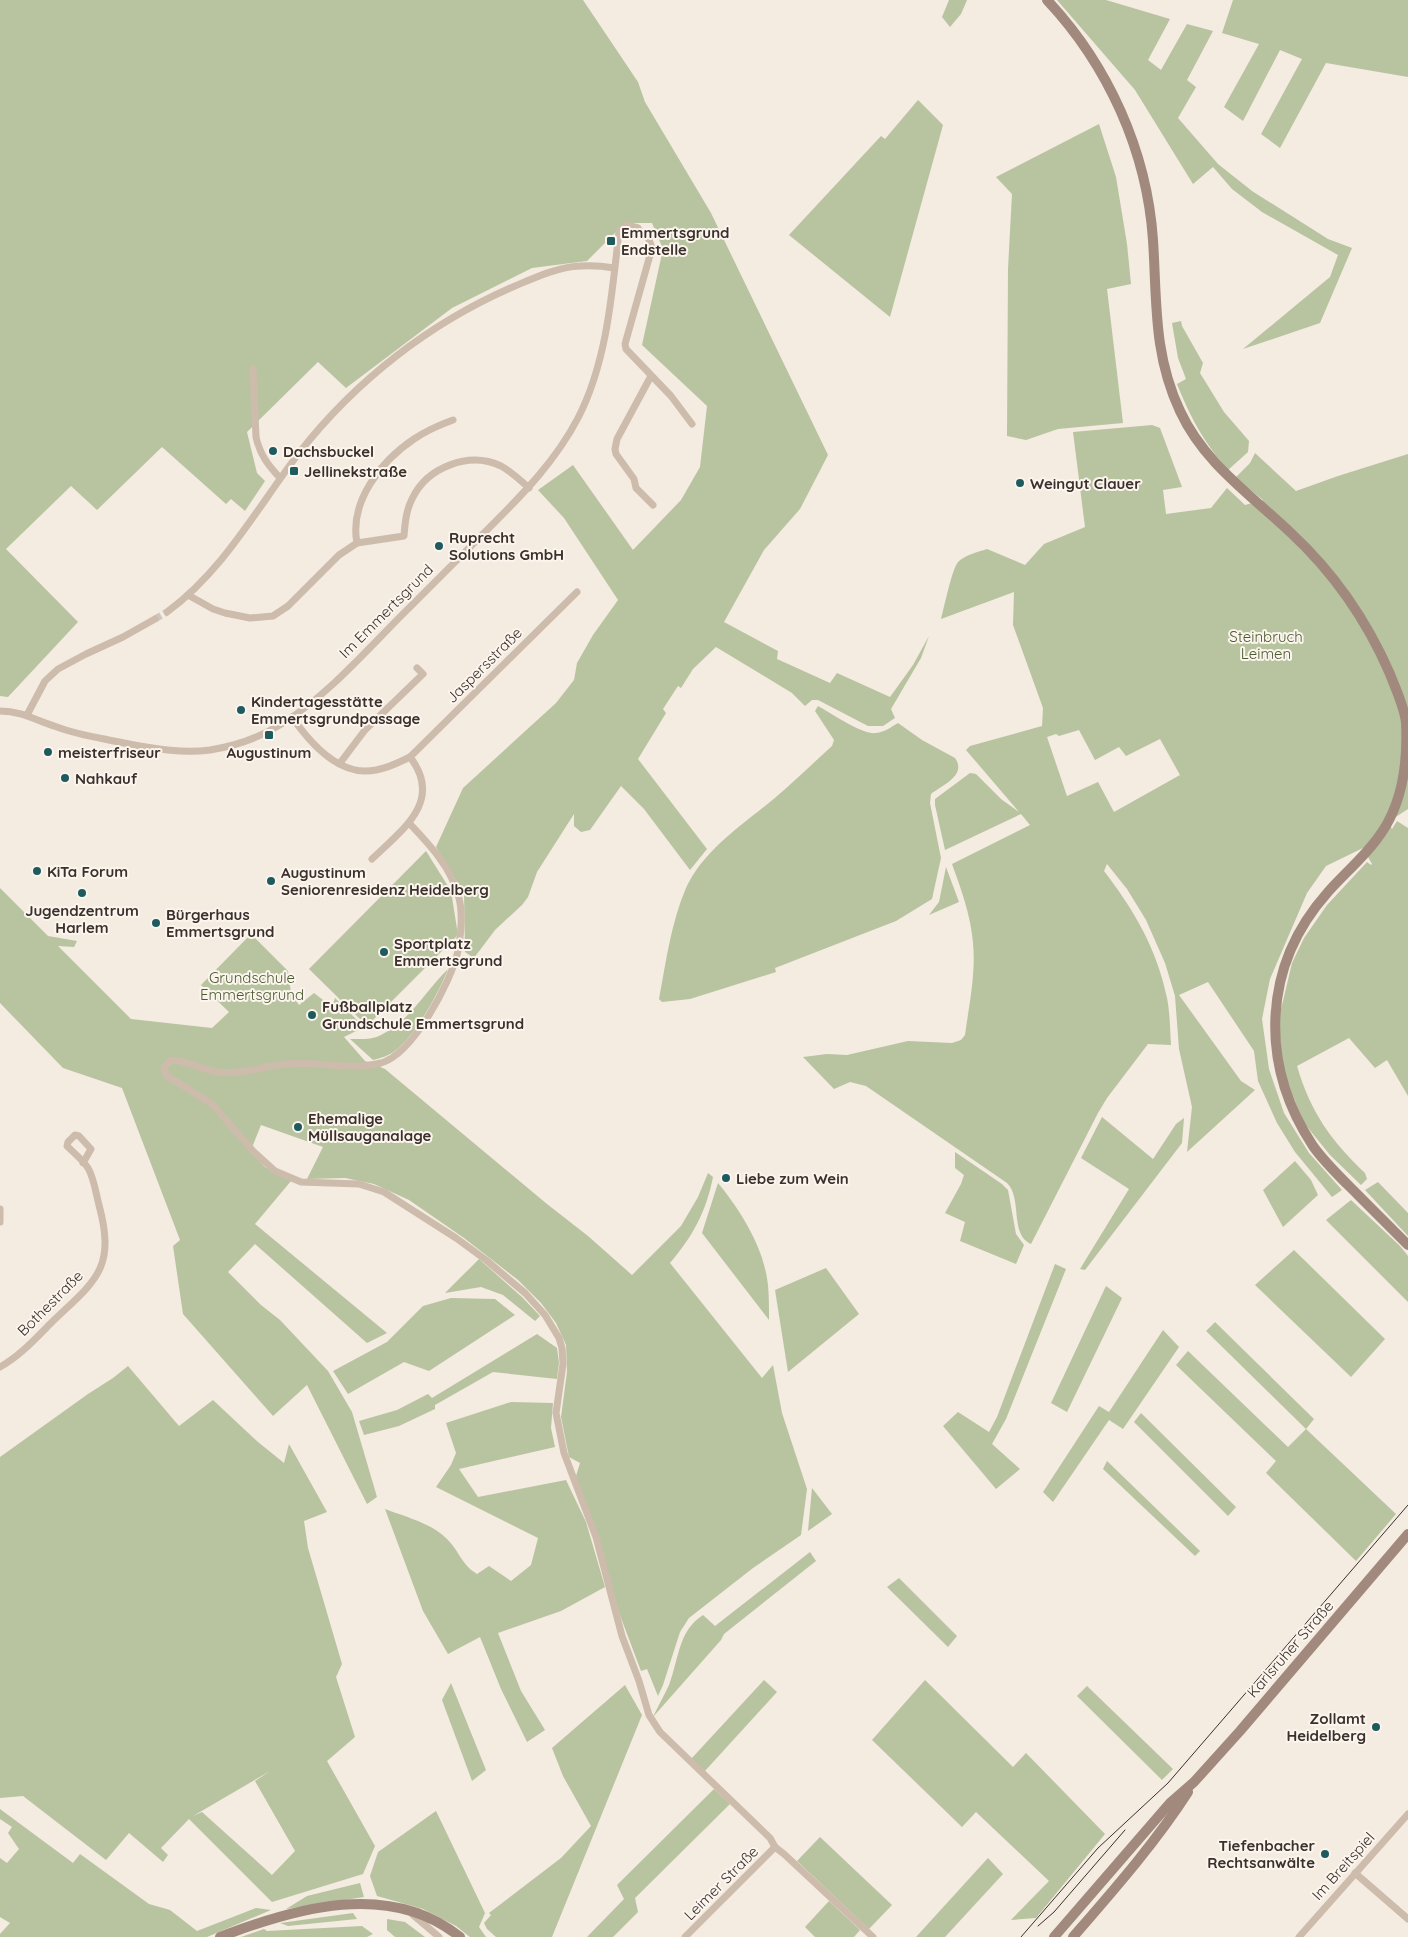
<svg xmlns="http://www.w3.org/2000/svg" width="1408" height="1937" font-family="Quicksand,sans-serif">
  <rect width="100%" height="100%" fill="#f4ebe1"/>
  <g fill="#b8c4a0" fill-rule="evenodd">
    <polygon points="0,0 583,0 638,82 645,102 711,213 828,455 800,509 764,550 724,622 778,651 777,659 830,683 837,673 890,697 913,665 929,636 921,658 891,709 895,718 883,726 868,726 818,700 812,700 805,706 792,693 716,647 693,669 681,688 678,686 663,709 666,713 638,759 707,849 690,870 644,809 621,786 590,830 581,832 574,826 574,814 537,872 528,897 522,905 495,930 474,958 465,952 464,893 436,847 463,788 556,703 574,680 577,663 593,635 618,600 564,518 538,490 573,465 633,550 681,500 700,467 707,406 642,345 663,249 652,223 625,223 587,261 532,268 452,308 346,388 318,362 247,432 257,473 265,481 245,511 231,499 226,504 162,447 97,510 71,486 6,549 78,622 8,697 0,696"/>
    <polygon points="949,0 967,0 961,14 950,27 942,17"/>
    <polygon points="1057,0 1106,0 1170,19 1148,60 1161,70 1187,24 1213,31 1187,80 1196,87 1178,118 1218,164 1252,191 1328,239 1352,248 1320,323 1243,349 1330,277 1338,255 1262,212 1232,189 1213,167 1193,184 1135,90"/>
    <polygon points="1233,0 1408,0 1408,77 1326,63 1280,148 1261,134 1302,59 1280,50 1243,121 1224,107 1259,44 1222,33"/>
    <polygon points="918,100 943,125 890,317 789,235 881,136 885,139"/>
    <polygon points="1099,124 1116,177 1127,244 1131,284 1107,289 1123,423 1058,429 1026,440 1007,436 1008,269 1012,194 996,177"/>
    <path d="M1181,321L1182,326L1203,363L1200,373L1224,412L1249,441L1248,452L1228,470C1204,442 1191,419 1177,384L1186,379L1178,358L1172,323Z"/>
    <path d="M1152,425L1160,428L1182,487L1163,490L1166,514L1211,508L1227,488L1245,505L1263,500L1235,478L1250,463L1255,453L1296,491L1338,476L1408,454V809L1388,822L1392,829L1397,821L1408,828V1096L1387,1060L1375,1068L1349,1038L1297,1066C1310,1111 1331,1141 1365,1173L1367,1179L1361,1185L1330,1155L1304,1123L1284,1074L1278,1022L1292,963L1304,938L1327,905L1367,862L1371,865L1372,864L1363,848L1326,866L1307,893L1270,979L1262,1019L1269,1069L1284,1113L1309,1153L1342,1190L1332,1197L1295,1152L1277,1123L1258,1081L1254,1051L1208,982L1179,995L1241,1081L1255,1090L1187,1152L1192,1107L1179,1049L1175,996L1165,963L1146,920L1127,889L1107,864L1104,871C1134,910 1157,949 1167,998C1170,1013 1170,1030 1171,1045L1148,1044L1107,1098L1098,1113L1031,1244C1009,1234 1023,1199 1007,1183L866,1086L850,1082L834,1089L803,1057L827,1054L847,1055L908,1041L952,1043L961,1040L965,1035C969,1005 976,974 973,943C971,916 961,889 952,864L1030,825L1021,814L945,850L935,805V799L970,773L976,774L1001,799L1019,812L966,750L970,746L1042,726L1043,708L1013,625L1014,592L941,619C944,608 952,569 958,562C965,555 978,552 987,549L1025,565L1044,544L1085,527L1073,432ZM1079,730L1095,760L1119,747L1126,756L1160,739L1180,775L1114,812L1098,782L1067,796L1047,737L1056,734L1059,736Z"/>
    <path d="M818,706C831,713 862,735 876,733C885,732 891,727 898,723L922,740L955,758C967,775 943,785 931,794L930,803L941,858L932,899L896,921L775,968L776,972L690,999L662,1002L659,999C666,962 671,923 686,888C704,849 744,824 776,797C795,781 813,763 832,746L834,740L815,711Z"/>
    <polygon points="426,851 451,891 458,935 367,1026 309,969"/>
    <polygon points="946,867 959,902 929,915 939,902"/>
    <path d="M0,888L48,936L77,941L74,947L58,946L131,1019L212,1028L229,1012L201,985L251,934L288,971L291,993L299,1005L314,993L332,1007L335,998L364,1027L344,1037L365,1061L385,1069L547,1204L588,1236L632,1275L681,1226L698,1197L708,1173L713,1177C706,1212 693,1236 670,1263L762,1378L773,1365L782,1413L807,1489L801,1535L753,1568L689,1618L680,1632L663,1685L658,1696L647,1669L641,1671L621,1618L576,1476L580,1463L569,1457L561,1417L567,1372L566,1345L556,1323L541,1303L518,1280L464,1238L409,1200L374,1184L345,1178L307,1179L323,1147L261,1125L253,1145L249,1150L265,1167L291,1181L255,1224L387,1333L367,1343L255,1244L228,1272L261,1305L280,1320L328,1371L352,1412L377,1497L367,1504L307,1385L273,1416L183,1314L173,1246L180,1240L122,1088L63,1068L0,1003Z"/>
    <path d="M448,969C439,993 415,1036 395,1051C388,1056 381,1058 373,1060L350,1039C360,1039 372,1040 381,1035C410,1021 426,990 448,969Z"/>
    <polygon points="1102,1117 1153,1159 1176,1124 1184,1118 1182,1143 1085,1270 1080,1269 1129,1189 1081,1158"/>
    <polygon points="955,1152 1002,1184 1008,1190 1016,1234 1024,1245 1016,1264 960,1241 965,1222 945,1213 961,1184 964,1175 955,1168"/>
    <polygon points="1295,1161 1311,1180 1318,1195 1283,1227 1263,1190"/>
    <polygon points="1378,1182 1408,1213 1408,1236 1365,1190"/>
    <path d="M718,1183C741,1211 764,1248 768,1285C769,1296 769,1308 769,1320L702,1233Z"/>
    <polygon points="1351,1200 1400,1246 1408,1256 1408,1302 1326,1220"/>
    <polygon points="1294,1250 1385,1339 1351,1377 1255,1285"/>
    <polygon points="479,1259 522,1297 540,1316 535,1321 503,1295 481,1287 445,1293"/>
    <polygon points="1055,1264 1066,1269 1006,1419 992,1444 1020,1469 996,1489 943,1426 958,1412 989,1432 997,1417"/>
    <polygon points="826,1268 859,1314 788,1372 775,1290"/>
    <polygon points="1106,1286 1122,1298 1067,1412 1051,1403"/>
    <polygon points="451,1298 495,1299 515,1315 429,1371 404,1362 348,1394 333,1371 387,1342 423,1306"/>
    <polygon points="1215,1322 1314,1419 1306,1429 1396,1514 1356,1561 1266,1473 1276,1461 1176,1365 1188,1351 1288,1447 1306,1429 1206,1331"/>
    <polygon points="1163,1330 1179,1347 1123,1429 1109,1420 1053,1502 1043,1492 1099,1406 1109,1412"/>
    <polygon points="537,1334 557,1348 559,1363 557,1379 493,1372 435,1405 435,1409 399,1426 364,1435 359,1421 397,1410 428,1394 432,1398"/>
    <path d="M128,1366L179,1426L213,1400L258,1442L284,1463L289,1444L327,1512L304,1521L308,1548L342,1664L336,1677L355,1737L327,1761L375,1846L363,1874L272,1902L189,1819L161,1848L168,1855L163,1862L129,1833L106,1860L23,1796L0,1798V1457L88,1394L113,1378ZM270,1771L255,1781L295,1851L272,1875L202,1812L193,1816Z"/>
    <path d="M511,1402L553,1403L551,1428L555,1447L459,1469L478,1497L566,1480L586,1522L605,1587L561,1611L498,1633L521,1691L545,1730L527,1742L501,1689L480,1637L448,1654L423,1611L385,1509C406,1517 431,1523 447,1539C460,1552 461,1564 477,1574L489,1566L511,1581L531,1565L538,1538L436,1487L451,1465L456,1453L446,1423Z"/>
    <polygon points="1141,1413 1236,1507 1228,1516 1134,1422"/>
    <polygon points="1107,1461 1200,1551 1195,1556 1103,1469"/>
    <polygon points="812,1488 832,1514 808,1531"/>
    <path d="M810,1552L816,1561L724,1634L721,1640L653,1717C658,1706 664,1696 669,1685C679,1659 678,1631 703,1615L715,1626Z"/>
    <polygon points="899,1578 957,1636 948,1647 887,1587"/>
    <polygon points="764,1680 777,1692 704,1772 691,1759"/>
    <polygon points="925,1680 1013,1767 1026,1753 1105,1834 1036,1918 1011,1920 1049,1881 976,1812 962,1827 872,1740"/>
    <polygon points="451,1683 486,1770 472,1781 442,1700"/>
    <polygon points="625,1685 642,1715 552,1937 496,1937 487,1929 484,1923 491,1915 489,1913 561,1858 591,1826 563,1776 552,1748"/>
    <polygon points="1087,1686 1173,1769 1162,1780 1077,1696"/>
    <polygon points="714,1789 730,1804 635,1898 638,1912 613,1937 587,1937 624,1899 617,1885"/>
    <polygon points="0,1809 73,1863 80,1854 149,1904 170,1910 197,1931 256,1908 271,1910 207,1937 0,1937 0,1934 10,1923 0,1917 0,1858 7,1863 19,1849 8,1833 12,1827 0,1819"/>
    <polygon points="436,1811 485,1913 479,1927 486,1937 470,1937 456,1926 423,1909 377,1896 370,1876 378,1852"/>
    <polygon points="820,1837 892,1905 869,1929 797,1861"/>
    <polygon points="988,1858 1003,1874 945,1937 916,1937"/>
    <polygon points="360,1883 364,1897 286,1909 307,1896"/>
    <polygon points="829,1901 860,1930 854,1937 815,1937 805,1927"/>
    <polygon points="353,1913 357,1919 288,1926 280,1923"/>
    <polygon points="387,1919 405,1922 425,1937 395,1937 387,1930"/>
    <polygon points="362,1926 373,1934 367,1937 241,1937 264,1929 267,1931"/>
  </g>
  <g fill="none" stroke-linecap="round" stroke-linejoin="round">
    <polyline stroke="#cfc6bd" stroke-width="7" stroke-dasharray="7 3.5" stroke-linecap="butt" points="155,619 167,612"/>
    <g stroke="#cdbbac" stroke-width="7">
      <path d="M253,369L256,437C260,455 268,465 280,478"/>
      <polyline points="651,376 617,439 615,449 616,454 634,479 636,488 653,505"/>
      <path d="M357,543L404,536C405,523 406,511 412,499C427,467 469,451 501,466C512,472 520,480 529,488"/>
      <path d="M188,595L213,609L225,613L250,618L273,616L288,606L339,555L357,543C349,502 381,461 414,439C426,431 439,425 453,420"/>
      <path d="M167,612C224,570 257,508 299,453C356,380 431,322 515,286C536,277 558,267 580,266C592,265 603,266 614,268"/>
      <path d="M0,711C22,711 37,721 57,727C78,735 101,738 124,743C152,748 180,754 210,750C235,746 261,737 283,723C331,693 370,646 411,606C438,579 465,552 492,525C525,492 556,460 578,418C607,362 612,293 619,231L627,225L638,228L642,235L648,237L652,248L625,344L626,349L671,396L692,424"/>
      <polyline points="27,715 45,681 58,669 86,654 123,637 155,619"/>
      <path d="M292,717C308,740 334,771 365,771C381,771 396,764 410,757"/>
      <polyline points="340,763 365,730 423,674 417,668"/>
      <path d="M409,823C429,844 452,868 459,898C463,914 461,934 458,951C451,982 413,1054 381,1063C349,1071 318,1061 286,1064C264,1066 241,1075 218,1072C202,1070 187,1060 171,1060L164,1067L166,1075L213,1105L253,1151L275,1171L301,1182L359,1184L384,1192L456,1238L486,1260L525,1293L545,1315L559,1338L562,1348L563,1364L556,1413L564,1453L596,1537L622,1636L639,1681L649,1715L660,1732L770,1838L775,1847L784,1854L873,1937"/>
      <path d="M372,859C402,830 444,801 410,757L577,592"/>
      <polyline points="0,1209 0,1222"/>
      <path d="M0,1367C20,1356 36,1338 52,1322C96,1280 116,1269 99,1205C96,1194 94,1178 88,1168C83,1160 74,1153 67,1146L68,1142L75,1135L79,1136L91,1149L83,1163"/>
      <polyline points="1355,1873 1408,1919"/>
      <polyline points="412,1914 439,1937"/>
      <polyline points="685,1937 775,1847"/>
      <polyline points="1299,1937 1408,1814"/>
    </g>
    <g stroke="#a18a7d" stroke-width="10">
      <path d="M1047,0C1108,65 1147,151 1153,240C1157,300 1153,354 1180,411C1204,463 1250,494 1291,533C1333,572 1367,621 1390,674C1396,690 1404,706 1406,722C1408,762 1402,807 1377,839C1363,858 1344,874 1328,892C1262,966 1259,1064 1313,1146C1325,1163 1342,1179 1357,1194C1374,1211 1391,1228 1408,1245"/>
      <path d="M220,1937C295,1908 390,1880 460,1937"/>
      <polyline points="1054,1937 1170,1803 1194,1782 1240,1731 1408,1534"/>
      <path d="M1073,1937C1112,1892 1156,1842 1188,1792"/>
    </g>
    <g stroke="#3b302b" stroke-width="1">
      <polyline points="1038,1926 1054,1912 1125,1830"/>
      <polyline points="1021,1937 1098,1848 1168,1783 1408,1505"/>
    </g>
  </g>
  <g fill="#1f5a5e" stroke="#fbf5ee" stroke-width="2">
    <rect x="606" y="236" width="10" height="10" rx="2.5"/>
    <circle cx="273" cy="451" r="5"/>
    <rect x="289" y="466" width="10" height="10" rx="2.5"/>
    <circle cx="1020" cy="483" r="5"/>
    <circle cx="439" cy="546" r="5"/>
    <circle cx="241" cy="710" r="5"/>
    <rect x="264" y="730" width="10" height="10" rx="2.5"/>
    <circle cx="48" cy="752" r="5"/>
    <circle cx="65" cy="778" r="5"/>
    <circle cx="37" cy="871" r="5"/>
    <circle cx="271" cy="881" r="5"/>
    <circle cx="82" cy="893" r="5"/>
    <circle cx="156" cy="923" r="5"/>
    <circle cx="384" cy="952" r="5"/>
    <circle cx="312" cy="1015" r="5"/>
    <circle cx="298" cy="1127" r="5"/>
    <circle cx="726" cy="1178" r="5"/>
    <circle cx="1376" cy="1727" r="5"/>
    <circle cx="1325" cy="1854" r="5"/>
  </g>
  <g text-anchor="middle" dominant-baseline="central" stroke-width="4" stroke-linejoin="round" paint-order="stroke">
    <g font-size="15" font-weight="bold" fill="#3b302b" stroke="#fbf5ee" text-anchor="start">
      <text x="621" y="232">Emmertsgrund<tspan x="621" dy="17">Endstelle</tspan></text>
      <text x="283" y="451">Dachsbuckel</text>
      <text x="304" y="471">Jellinekstraße</text>
      <text x="1030" y="483">Weingut Clauer</text>
      <text x="449" y="537">Ruprecht<tspan x="449" dy="17">Solutions GmbH</tspan></text>
      <text x="251" y="701">Kindertagesstätte<tspan x="251" dy="17">Emmertsgrundpassage</tspan></text>
      <text x="58" y="752">meisterfriseur</text>
      <text x="269" y="752" text-anchor="middle">Augustinum</text>
      <text x="75" y="778">Nahkauf</text>
      <text x="47" y="871">KiTa Forum</text>
      <text x="281" y="872">Augustinum<tspan x="281" dy="17">Seniorenresidenz Heidelberg</tspan></text>
      <text x="82" y="910" text-anchor="middle">Jugendzentrum<tspan x="82" dy="17">Harlem</tspan></text>
      <text x="166" y="914">Bürgerhaus<tspan x="166" dy="17">Emmertsgrund</tspan></text>
      <text x="394" y="943">Sportplatz<tspan x="394" dy="17">Emmertsgrund</tspan></text>
      <text x="322" y="1006">Fußballplatz<tspan x="322" dy="17">Grundschule Emmertsgrund</tspan></text>
      <text x="308" y="1118">Ehemalige<tspan x="308" dy="17">Müllsauganalage</tspan></text>
      <text x="736" y="1178">Liebe zum Wein</text>
      <text x="1366" y="1718" text-anchor="end">Zollamt<tspan x="1366" dy="17">Heidelberg</tspan></text>
      <text x="1315" y="1845" text-anchor="end">Tiefenbacher<tspan x="1315" dy="17">Rechtsanwälte</tspan></text>
    </g>
    <g font-size="15" fill="#3b302b" stroke="#fbf5ee">
      <text transform="translate(386 611) rotate(-45)">Im Emmertsgrund</text>
      <text transform="translate(484 665) rotate(-45)">Jaspersstraße</text>
      <text transform="translate(50 1303) rotate(-45)">Bothestraße</text>
      <text transform="translate(1290 1649) rotate(-49)">Karlsruher Straße</text>
      <text transform="translate(1343 1866) rotate(-48)">Im Breitspiel</text>
      <text transform="translate(721 1883) rotate(-45)">Leimer Straße</text>
    </g>
    <g font-size="15" fill="#4a5a2e" stroke="#fbf5ee">
      <text x="1266" y="636">Steinbruch<tspan x="1266" dy="17">Leimen</tspan></text>
      <text x="252" y="977">Grundschule<tspan x="252" dy="17">Emmertsgrund</tspan></text>
    </g>
  </g>
</svg>
